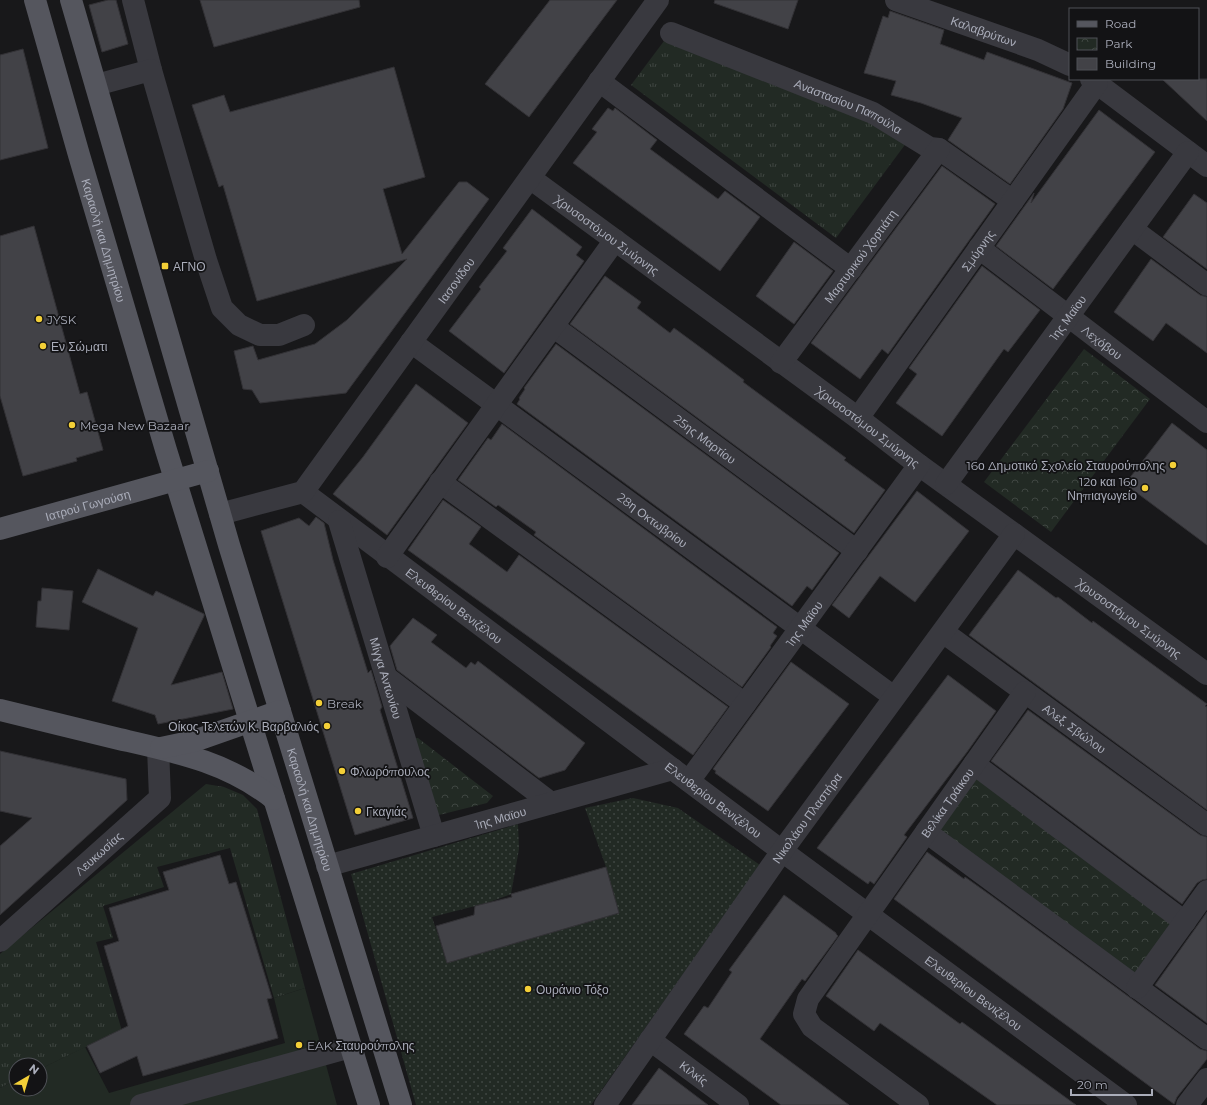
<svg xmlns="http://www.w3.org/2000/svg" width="1207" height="1105" font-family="Montserrat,sans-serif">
  <defs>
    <pattern id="grass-tufts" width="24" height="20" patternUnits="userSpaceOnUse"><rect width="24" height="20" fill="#222a24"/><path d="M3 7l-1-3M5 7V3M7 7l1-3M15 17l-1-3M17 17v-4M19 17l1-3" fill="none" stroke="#3f4642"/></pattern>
    <pattern id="park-crowns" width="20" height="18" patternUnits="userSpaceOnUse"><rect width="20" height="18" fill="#222a24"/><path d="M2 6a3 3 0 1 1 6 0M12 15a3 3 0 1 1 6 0" fill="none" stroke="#3f4642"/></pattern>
    <pattern id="garden-dots" width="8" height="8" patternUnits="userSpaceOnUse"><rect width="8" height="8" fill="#222a24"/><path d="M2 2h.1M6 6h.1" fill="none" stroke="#3f4642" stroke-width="1.8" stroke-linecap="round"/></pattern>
  </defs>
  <rect width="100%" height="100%" fill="#18181a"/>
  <g fill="url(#grass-tufts)">
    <polygon points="667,37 858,112 907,142 836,238 631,85"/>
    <polygon points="206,784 224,787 243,795 257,809 305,988 274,998 230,848 157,867 164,887 103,906 113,938 96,942 122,1031 101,1040 40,1069 40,1065 16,1065 16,1080 0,1088 0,954"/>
  </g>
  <g fill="url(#park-crowns)">
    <polygon points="1084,349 1150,399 1051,532 984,482"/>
    <polygon points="412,738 418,738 493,796 487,803 439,815 435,812"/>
    <polygon points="975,776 1177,924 1137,979 935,831"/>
  </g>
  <polygon fill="url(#garden-dots)" points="633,798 678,808 760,865 591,1105 416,1105 351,874 518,824 519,849 511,894 487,903 432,917 447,963 619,913 606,867 585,808"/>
  <polygon fill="#222a24" points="305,988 337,1105 0,1105 0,1088 16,1080 16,1089 40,1089 40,1069 85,1047 109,1093 285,1043 274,998"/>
  <g fill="#424247" stroke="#333236">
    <polygon points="108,0 116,0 128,44 102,52 89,5"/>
    <polygon points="200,0 359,0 360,7 214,47"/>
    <polygon points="550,0 617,0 529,117 485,84"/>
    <polygon points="715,0 798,0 788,29 714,3"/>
    <polygon points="890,11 944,30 940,44 984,60 987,52 1072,83 1063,109 1010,184 948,140 962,118 921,103 891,95 896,81 864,73 883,16 888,18"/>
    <polygon points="23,49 48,148 0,160 0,55"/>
    <polygon points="394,67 425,177 383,189 402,254 459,182 467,182 489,199 346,393 260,403 252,390 243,389 234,351 253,346 258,360 315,344 347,320 407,259 257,301 223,185 219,187 192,105 224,95 230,112"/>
    <polygon points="1162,79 1207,79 1207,121"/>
    <polygon points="608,108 613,111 615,108 657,140 650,149 718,199 725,191 760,217 720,271 573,163 597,132 592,129"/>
    <polygon points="1099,110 1155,152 1053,289 996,246 1034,193 1031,203"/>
    <polygon points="942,166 995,204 888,354 882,349 860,379 811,343"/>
    <polygon points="1194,194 1207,203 1207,269 1163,237"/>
    <polygon points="532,209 582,247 576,255 584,261 504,373 449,331 481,289 479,287 507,251 503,248"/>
    <polygon points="34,226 80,394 87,392 103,450 76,458 77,461 23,476 0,396 0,236"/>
    <polygon points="794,242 833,271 794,324 756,296"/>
    <polygon points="1151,259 1200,295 1207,297 1207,353 1166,323 1153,341 1114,312"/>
    <polygon points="982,266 1040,310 1008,352 1004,349 942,436 896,403 917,374 909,368"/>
    <polygon points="605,276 641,302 637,308 670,333 674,328 708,353 744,380 743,382 846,458 844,460 885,490 854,533 570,324"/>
    <polygon points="556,344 839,553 812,590 807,586 792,606 517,404 520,399 519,398 525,389 524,388"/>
    <polygon points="416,384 468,423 387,535 333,494 363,457"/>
    <polygon points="1172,423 1207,450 1207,545 1125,484"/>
    <polygon points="502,424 777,627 773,633 777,636 770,646 771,647 742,687 534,535 536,532 498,505 496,507 458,480 488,438 491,440"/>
    <polygon points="917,491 969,531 915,602 880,576 849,618 832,605"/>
    <polygon points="443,500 481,527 469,544 507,572 519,555 728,707 693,755 408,550"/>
    <polygon points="316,517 324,523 333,560 368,673 371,670 382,707 380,710 413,818 355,835 261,531 299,518 309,526"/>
    <polygon points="98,569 153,596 156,591 204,614 204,616 171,685 222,672 233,709 158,724 155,715 112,701 138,628 82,602"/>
    <polygon points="1018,570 1056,598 1058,597 1092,623 1093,621 1207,704 1205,706 1207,707 1207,810 969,635"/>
    <polygon points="42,588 73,591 69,630 36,627 38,601 41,601"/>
    <polygon points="413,618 437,635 431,642 466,668 471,662 475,665 478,661 585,743 565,770 539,778 397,670 390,646"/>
    <polygon points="791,662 849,704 768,811 715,773 716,771 713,769"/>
    <polygon points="948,675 996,711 967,752 904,835 907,837 874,884 870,881 868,884 817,848"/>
    <polygon points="1028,710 1200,835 1207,837 1207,879 1202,880 1197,883 1182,904 991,761"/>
    <polygon points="0,751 126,779 127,800 0,915 0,846 32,818 0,811"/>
    <polygon points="927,852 964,879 965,877 993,897 1200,1049 1207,1051 1207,1059 1177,1097 1174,1104 894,899"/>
    <polygon points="220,855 229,884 236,882 272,998 267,999 278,1038 143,1076 137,1056 100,1073 87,1046 128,1026 104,946 119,941 109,908 169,890 163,872"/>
    <polygon points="606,867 619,913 447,963 436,926 474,915 475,906 512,897 511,894"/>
    <polygon points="784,895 836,933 836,934 838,936 805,981 802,979 760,1039 849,1105 781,1105 684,1034 704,1006 708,1008 732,972 729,970"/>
    <polygon points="1207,912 1207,1023 1155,985"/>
    <polygon points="858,950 960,1024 962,1022 1076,1105 997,1105 880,1023 874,1031 826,996"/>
    <polygon points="659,1068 708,1105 632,1105"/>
  </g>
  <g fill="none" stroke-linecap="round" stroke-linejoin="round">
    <g stroke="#39393f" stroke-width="22">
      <polyline points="133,0 151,70"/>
      <path id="s1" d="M896,0L1038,50L1070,65"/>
      <path id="s2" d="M671,33L873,113L930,148L939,149L1013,201"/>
      <polyline points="1091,79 1207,166"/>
      <polyline points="599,81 851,269"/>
      <polyline points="96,85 151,70 206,260 222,308 239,325 260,335 279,335 304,325"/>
      <path id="s3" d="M530,178L858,418L919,465L1207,674"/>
      <polyline points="1132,229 1207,285"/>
      <path id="s4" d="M979,248L1207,422"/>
      <path id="s5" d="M554,327L857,551"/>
      <path id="s6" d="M411,342L894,697"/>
      <path id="s7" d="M781,363L939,149"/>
      <path id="s8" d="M858,418L1097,83"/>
      <polyline points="440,482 745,704"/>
      <path id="s9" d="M946,484L1188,152"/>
      <path id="s10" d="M303,492L782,851L1126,1105"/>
      <path id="s11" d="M220,514L303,492L658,0"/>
      <path id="s12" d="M339,521L434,836"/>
      <polyline points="387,557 615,240"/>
      <path id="s13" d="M943,632L1207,825"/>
      <polyline points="386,677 551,803"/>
      <polyline points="974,764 1185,922"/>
      <path id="s14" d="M689,781L919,465"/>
      <polyline points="926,832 1207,1039"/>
      <path id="s15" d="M327,866L673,769"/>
      <path id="s16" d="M0,941L160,798L158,748"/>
      <polyline points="1137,988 1207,891"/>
      <path id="s17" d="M650,1040L738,1105"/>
      <polyline points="141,1105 351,1047"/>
      <path id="s18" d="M605,1105L782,851L1014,534"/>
      <path id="s19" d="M918,1105L812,1027L804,1014L808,999L1025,692"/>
      <polyline points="1187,1105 1207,1079"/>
    </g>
    <g stroke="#55565e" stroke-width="22">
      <path id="s20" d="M35,0L79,155L166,450L369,1105"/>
      <path id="s21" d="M71,0L229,545L401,1105"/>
      <path id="s22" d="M0,529L208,471"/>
      <path d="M0,710C40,720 79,729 119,739C176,752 227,762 274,799"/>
      <polyline points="161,748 194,741 280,711"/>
    </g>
  </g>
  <g fill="#f3cf37" stroke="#131315" stroke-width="1.5">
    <rect x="161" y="262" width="8" height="8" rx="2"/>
    <circle cx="39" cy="319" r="4"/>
    <circle cx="43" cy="346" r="4"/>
    <circle cx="72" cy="425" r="4"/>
    <circle cx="1173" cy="465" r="4"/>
    <circle cx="1145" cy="488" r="4"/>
    <circle cx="319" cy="703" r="4"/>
    <circle cx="327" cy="726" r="4"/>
    <circle cx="342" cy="771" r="4"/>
    <circle cx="358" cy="811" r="4"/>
    <circle cx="528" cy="989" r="4"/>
    <circle cx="299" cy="1045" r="4"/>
  </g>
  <g text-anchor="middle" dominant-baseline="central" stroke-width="3.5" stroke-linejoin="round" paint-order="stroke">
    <g font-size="12" fill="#aaadba" stroke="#131315">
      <text stroke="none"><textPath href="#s1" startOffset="93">Καλαβρύτων</textPath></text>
      <text stroke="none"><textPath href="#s2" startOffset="192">Αναστασίου Παπούλα</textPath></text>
      <text stroke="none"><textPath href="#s3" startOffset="96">Χρυσοστόμου Σμύρνης</textPath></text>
      <text stroke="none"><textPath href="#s20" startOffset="250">Καραολή και Δημητρίου</textPath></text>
      <text stroke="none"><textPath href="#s8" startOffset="206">Σμύρνης</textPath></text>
      <text stroke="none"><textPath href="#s7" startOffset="133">Μαρτυρικού Χορτιάτη</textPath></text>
      <text stroke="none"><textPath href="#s11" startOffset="347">Ιασονίδου</textPath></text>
      <text stroke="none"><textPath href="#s9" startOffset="206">1ης Μαϊου</textPath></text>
      <text stroke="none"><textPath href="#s4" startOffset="155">Λεχόβου</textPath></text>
      <text stroke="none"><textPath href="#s3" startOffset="420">Χρυσοστόμου Σμύρνης</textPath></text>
      <text stroke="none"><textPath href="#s5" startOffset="188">25ης Μαρτίου</textPath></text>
      <text stroke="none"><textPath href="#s22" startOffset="91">Ιατρού Γωγούση</textPath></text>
      <text stroke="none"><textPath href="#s6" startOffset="300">28η Οκτωβρίου</textPath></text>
      <text stroke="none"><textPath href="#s10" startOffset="189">Ελευθερίου Βενιζέλου</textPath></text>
      <text stroke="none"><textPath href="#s3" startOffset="744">Χρυσοστόμου Σμύρνης</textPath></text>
      <text stroke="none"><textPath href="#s14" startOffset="195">1ης Μαϊου</textPath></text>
      <text stroke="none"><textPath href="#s12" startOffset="164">Μίγγα Αντωνίου</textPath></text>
      <text stroke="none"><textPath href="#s13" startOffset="163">Αλεξ. Σβώλου</textPath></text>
      <text stroke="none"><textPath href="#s10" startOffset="513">Ελευθερίου Βενιζέλου</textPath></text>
      <text stroke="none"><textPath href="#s19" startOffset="403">Βελίκα Τράικου</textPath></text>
      <text stroke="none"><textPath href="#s21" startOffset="844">Καραολή και Δημητρίου</textPath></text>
      <text stroke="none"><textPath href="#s15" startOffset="180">1ης Μαϊου</textPath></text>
      <text stroke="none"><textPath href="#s18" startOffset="351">Νικολάου Πλαστήρα</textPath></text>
      <text stroke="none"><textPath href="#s16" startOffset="132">Λευκωσίας</textPath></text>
      <text stroke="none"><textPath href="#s10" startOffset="837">Ελευθερίου Βενιζέλου</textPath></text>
      <text stroke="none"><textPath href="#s17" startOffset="55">Κιλκίς</textPath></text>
    </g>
    <g font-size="12" fill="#aaadba" stroke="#131315" text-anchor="start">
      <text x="173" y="266">ΑΓΝΟ</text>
      <text x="47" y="319">JYSK</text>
      <text x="51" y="346">Εν Σώματι</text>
      <text x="80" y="425">Mega New Bazaar</text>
      <text x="1165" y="465" text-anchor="end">16ο Δημοτικό Σχολείο Σταυρούπολης</text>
      <text x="1137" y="481" text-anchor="end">12ο και 16ο<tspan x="1137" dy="14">Νηπιαγωγείο</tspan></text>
      <text x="327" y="703">Break</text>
      <text x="319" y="726" text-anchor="end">Οίκος Τελετών Κ. Βαρβαλιός</text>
      <text x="350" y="771">Φλωρόπουλος</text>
      <text x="366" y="811">Γκαγιάς</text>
      <text x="536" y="989">Ουράνιο Τόξο</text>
      <text x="307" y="1045">EAK Σταυρούπολης</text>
    </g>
  </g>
  <rect x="1069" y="8" width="130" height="72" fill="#131315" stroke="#4f5157"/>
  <rect x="1077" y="21" width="20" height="6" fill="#55565e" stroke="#4f5157"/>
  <text x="1105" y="28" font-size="12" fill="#aaadba">Road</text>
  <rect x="1077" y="38" width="20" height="12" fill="url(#park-crowns)" stroke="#4f5157"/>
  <text x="1105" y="48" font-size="12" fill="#aaadba">Park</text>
  <rect x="1077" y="58" width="20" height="12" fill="#424247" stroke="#4f5157"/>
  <text x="1105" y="68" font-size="12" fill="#aaadba">Building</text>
  <g transform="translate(28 1077) rotate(38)"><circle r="19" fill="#131315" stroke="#4f5157"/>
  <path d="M0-3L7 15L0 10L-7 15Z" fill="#f3cf37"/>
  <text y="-6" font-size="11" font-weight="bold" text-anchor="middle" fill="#aaadba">N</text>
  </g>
  <path d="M1071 1089v6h81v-6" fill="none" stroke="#aaadba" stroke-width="2"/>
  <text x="1077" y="1089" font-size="12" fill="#aaadba" stroke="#131315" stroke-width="3" paint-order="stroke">20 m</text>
</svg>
